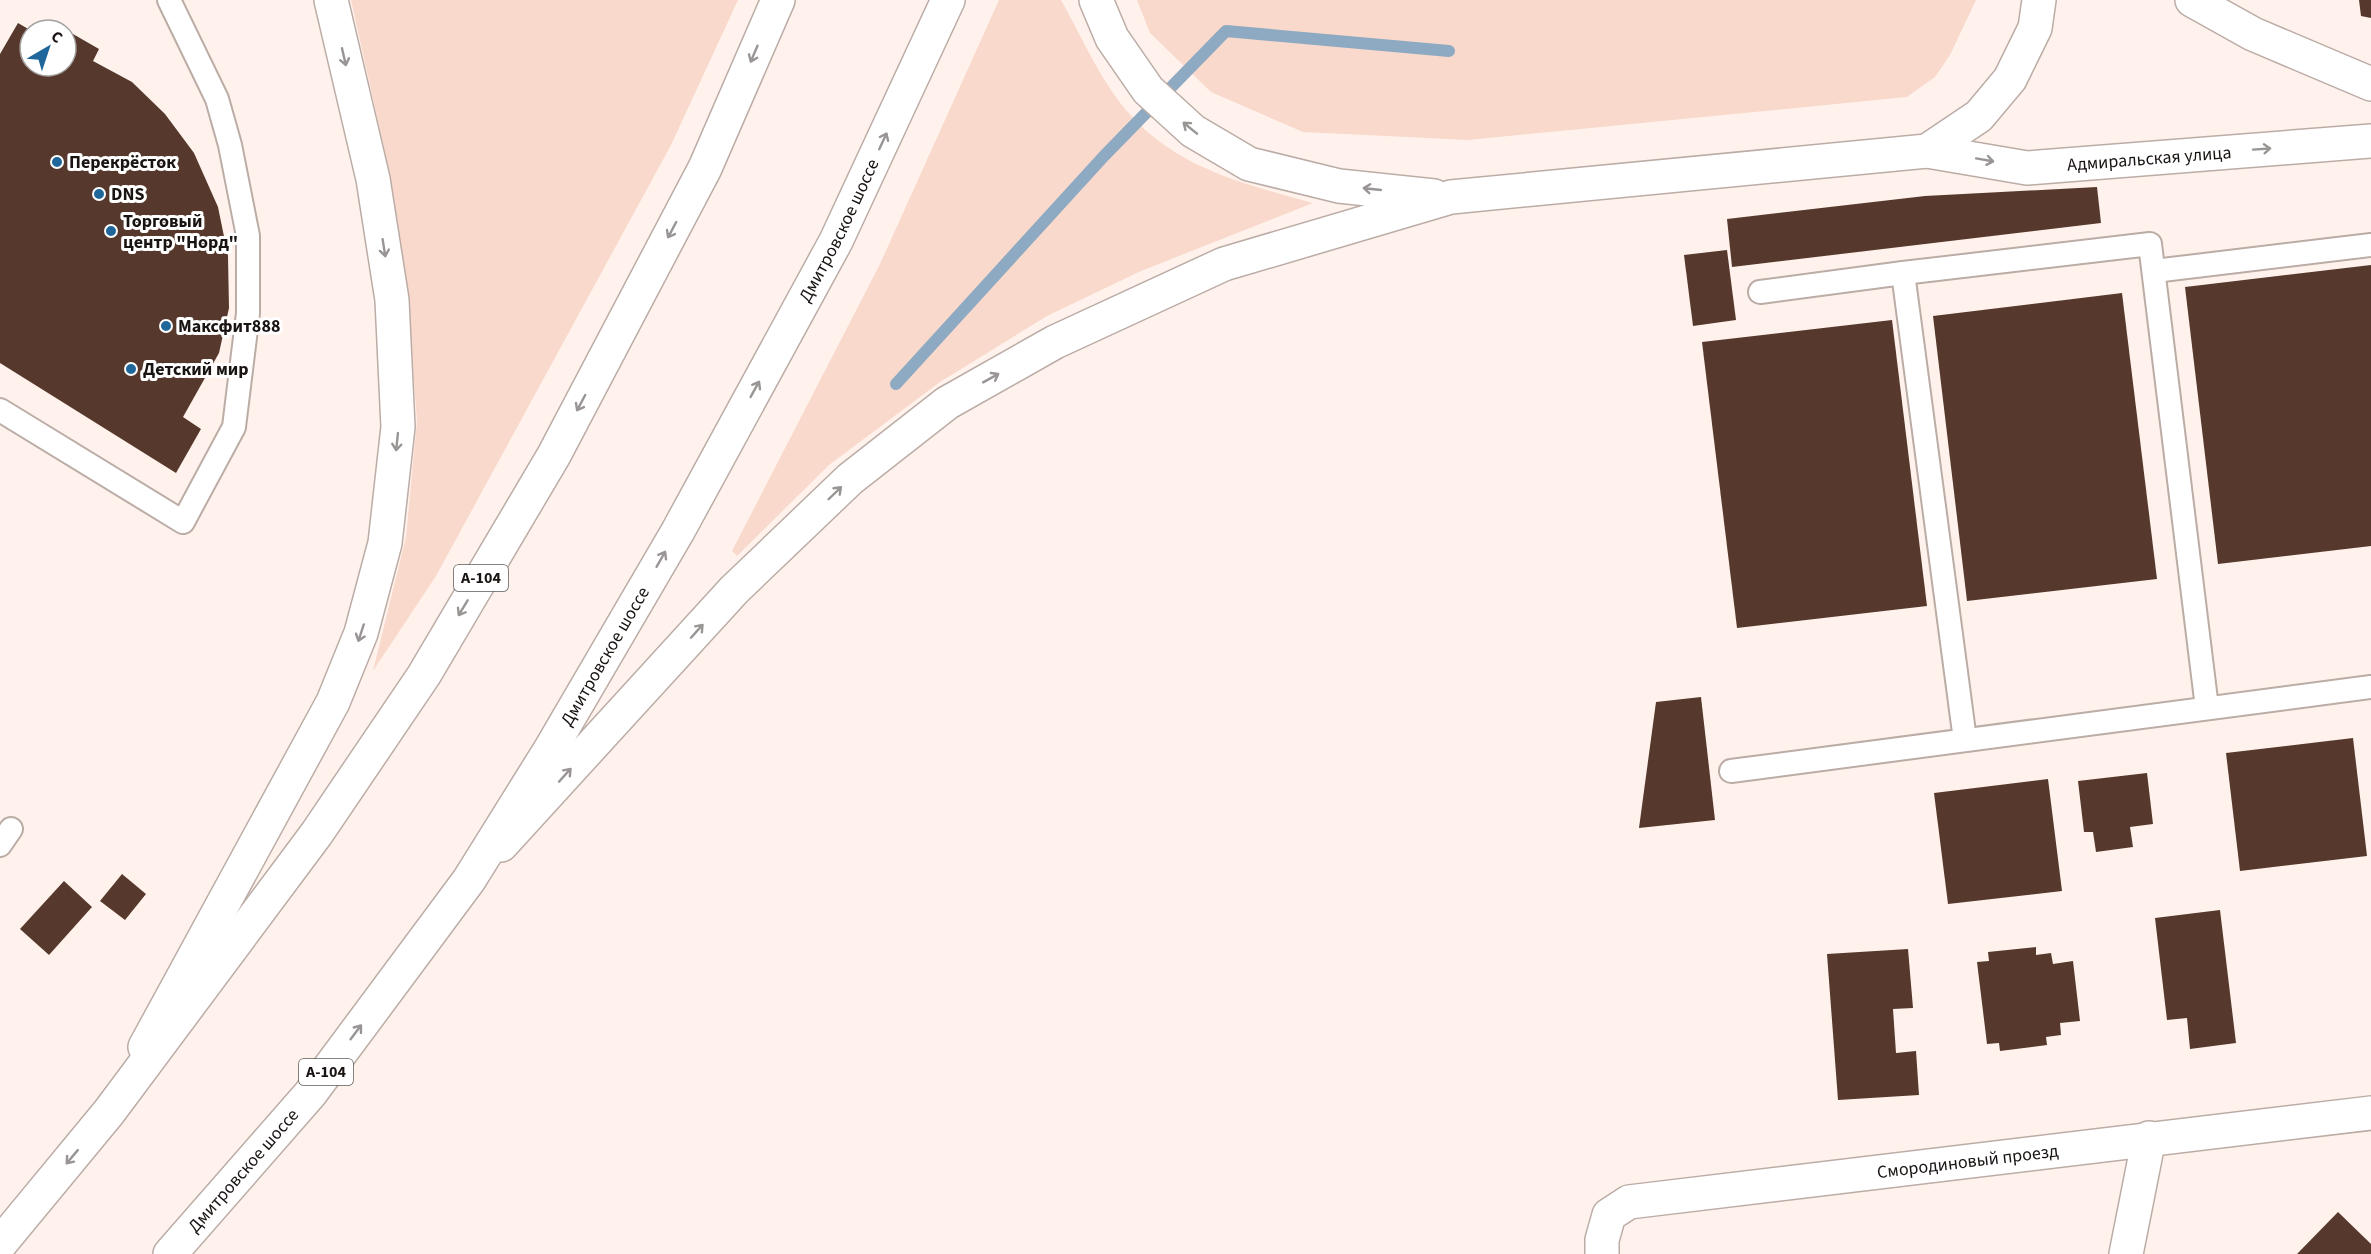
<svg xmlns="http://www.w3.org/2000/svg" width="2371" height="1254" font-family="'Source Sans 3',sans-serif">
  <rect width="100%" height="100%" fill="#fff2ec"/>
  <g fill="#f9d9cb">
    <polygon points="351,0 738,0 671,145 436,576 373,671 406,537 417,421 407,290 389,170"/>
    <path d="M999,0H1061C1078,30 1093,64 1113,93C1163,165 1234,181 1313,203L1141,271L1047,316L940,382L829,465L737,556L732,551L880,264Z"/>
    <polygon points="1137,0 1976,0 1950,55 1935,77 1907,97 1468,140 1303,132 1211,92 1150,33"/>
  </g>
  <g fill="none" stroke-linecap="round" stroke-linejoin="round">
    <polyline stroke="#8eaac3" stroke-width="12" points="896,384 1104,156 1226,31 1449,51"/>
  </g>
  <g fill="#56392c">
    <polygon points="2359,0 2371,0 2371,18 2361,16"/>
    <polygon points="18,23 30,30 30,66 66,66 66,30 99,49 93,61 132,82 165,114 194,153 218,207 228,256 229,308 219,353 183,417 201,429 176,473 0,363 0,54"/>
    <polygon points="2097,187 2101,223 1732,267 1727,219 1925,196"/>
    <polygon points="1727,250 1736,320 1693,326 1684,255"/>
    <polygon points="2371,265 2371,546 2218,564 2185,287"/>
    <polygon points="2122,293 2157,579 1967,601 1933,316"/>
    <polygon points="1892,320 1927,606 1737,628 1702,342"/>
    <polygon points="1701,697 1715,820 1639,828 1656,702"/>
    <polygon points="2353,738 2367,856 2240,871 2226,753"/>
    <polygon points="2147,773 2153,824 2130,827 2133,847 2096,852 2093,832 2084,832 2078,781"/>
    <polygon points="2048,779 2062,891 1948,904 1934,793"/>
    <polygon points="122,874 146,894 125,920 100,901"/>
    <polygon points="64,881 92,907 49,955 20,929"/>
    <polygon points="2220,910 2236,1043 2190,1049 2187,1018 2167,1020 2155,918"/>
    <polygon points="2036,947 2036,955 2051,953 2053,964 2073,961 2080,1021 2060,1023 2061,1035 2046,1037 2047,1045 2000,1051 1999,1043 1987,1044 1977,962 1989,961 1988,952"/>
    <polygon points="1908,949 1913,1008 1893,1009 1896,1053 1916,1051 1919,1095 1838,1100 1827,954"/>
    <polygon points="2338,1212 2371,1244 2371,1254 2297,1254"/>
  </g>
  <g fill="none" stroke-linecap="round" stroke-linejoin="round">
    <defs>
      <g id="service">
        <polyline points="2154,271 2371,245"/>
        <polyline points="1903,273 2150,244 2207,708"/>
        <polyline points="1760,292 1903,273 1965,740"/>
        <polyline points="0,410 183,522 234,427 248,313 248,236 230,145 217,99 169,0"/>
        <polyline points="1731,771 2371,687"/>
        <polyline points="0,845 11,829"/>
      </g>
      <g id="minor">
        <path id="s1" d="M1602,1254V1240L1609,1215L1629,1202L2371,1113"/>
        <polyline points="2126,1254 2149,1138"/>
      </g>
      <g id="tertiary">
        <polyline points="2192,0 2253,34 2371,84"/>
        <path id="s2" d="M1927,151L2027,168L2371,141"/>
      </g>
      <g id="secondary">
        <polyline points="1096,0 1112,38 1148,90 1193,131 1249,164 1339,186 1434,196"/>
        <polyline points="501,845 734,590 850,479 947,403 1055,342 1224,264 1451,197 1927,151 1979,116 2010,79 2035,28 2039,0"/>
        <polyline points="145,1047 333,702 361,633 385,543 398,427 392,300 373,179 331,0"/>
      </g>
      <g id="trunk">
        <polyline points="0,1244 109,1112 317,833 424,675 554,455 705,168 778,0"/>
        <path id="s3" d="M170,1254L310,1094L469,880L550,750L678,531L836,241L948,0"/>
      </g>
    </defs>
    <use href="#service" stroke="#bbaca6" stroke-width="26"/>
    <use href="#minor" stroke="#bbaca6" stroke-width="36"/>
    <use href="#tertiary" stroke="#bbaca6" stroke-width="36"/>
    <use href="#secondary" stroke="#bbaca6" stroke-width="36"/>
    <use href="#trunk" stroke="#bbaca6" stroke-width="36"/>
    <use href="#service" stroke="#fff" stroke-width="22"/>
    <use href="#minor" stroke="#fff" stroke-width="33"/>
    <use href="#tertiary" stroke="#fff" stroke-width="33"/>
    <use href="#secondary" stroke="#fff" stroke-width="33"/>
    <use href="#trunk" stroke="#fff" stroke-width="33"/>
  </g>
  <defs><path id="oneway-shaft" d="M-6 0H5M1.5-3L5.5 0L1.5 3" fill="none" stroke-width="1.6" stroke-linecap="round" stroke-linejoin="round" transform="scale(1.5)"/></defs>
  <g stroke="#989594">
    <use href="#oneway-shaft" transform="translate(754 54) rotate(113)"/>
    <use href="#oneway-shaft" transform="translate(344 57) rotate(77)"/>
    <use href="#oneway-shaft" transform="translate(1190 128) rotate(-141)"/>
    <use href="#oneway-shaft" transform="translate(883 141) rotate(-65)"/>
    <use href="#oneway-shaft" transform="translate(2262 149) rotate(-4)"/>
    <use href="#oneway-shaft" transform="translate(1985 160) rotate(10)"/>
    <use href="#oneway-shaft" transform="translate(1372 189) rotate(-174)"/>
    <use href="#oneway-shaft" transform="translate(672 230) rotate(118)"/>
    <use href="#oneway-shaft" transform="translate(384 248) rotate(81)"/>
    <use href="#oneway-shaft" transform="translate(991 378) rotate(-29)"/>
    <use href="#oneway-shaft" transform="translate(755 389) rotate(-61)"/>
    <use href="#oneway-shaft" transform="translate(581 403) rotate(118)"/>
    <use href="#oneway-shaft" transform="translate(397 442) rotate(96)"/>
    <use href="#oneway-shaft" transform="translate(835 493) rotate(-44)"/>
    <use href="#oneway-shaft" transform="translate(661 559) rotate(-60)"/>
    <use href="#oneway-shaft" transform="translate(463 608) rotate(121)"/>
    <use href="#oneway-shaft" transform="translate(697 631) rotate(-48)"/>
    <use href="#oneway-shaft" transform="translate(361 633) rotate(108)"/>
    <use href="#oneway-shaft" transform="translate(565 775) rotate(-48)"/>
    <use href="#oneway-shaft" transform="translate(356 1032) rotate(-53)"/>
    <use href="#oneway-shaft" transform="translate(72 1157) rotate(130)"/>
  </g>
  <g fill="#1f679b" stroke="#fff" stroke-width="2">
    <circle cx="57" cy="162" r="6"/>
    <circle cx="99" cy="194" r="6"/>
    <circle cx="111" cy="231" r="6"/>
    <circle cx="166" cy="326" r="6"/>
    <circle cx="131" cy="369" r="6"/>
  </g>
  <g text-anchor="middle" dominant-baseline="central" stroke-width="6" stroke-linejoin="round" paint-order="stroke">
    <g fill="#fff" stroke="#5e5a59" stroke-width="1.5">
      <rect x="454" y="565" width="54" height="26" rx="4.5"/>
      <rect x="299" y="1059" width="54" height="26" rx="4.5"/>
    </g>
    <g font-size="16" font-weight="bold" fill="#191412">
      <text x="481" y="578">А-104</text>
      <text x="326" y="1072">А-104</text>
    </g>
    <g font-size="18" fill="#191412" stroke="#fff">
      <text stroke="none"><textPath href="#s2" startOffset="224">Адмиральская улица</textPath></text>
      <text stroke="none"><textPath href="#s3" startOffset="1227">Дмитровское шоссе</textPath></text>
      <text stroke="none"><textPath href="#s3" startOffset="741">Дмитровское шоссе</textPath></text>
      <text stroke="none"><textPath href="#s1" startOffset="405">Смородиновый проезд</textPath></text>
      <text stroke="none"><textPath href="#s3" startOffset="111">Дмитровское шоссе</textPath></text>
    </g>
    <g font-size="18" font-weight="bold" fill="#191412" stroke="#fff" text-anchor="start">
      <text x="69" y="162">Перекрёсток</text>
      <text x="111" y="194">DNS</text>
      <text x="123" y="221">Торговый<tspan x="123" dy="21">центр "Норд"</tspan></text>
      <text x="178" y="326">Максфит888</text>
      <text x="143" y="369">Детский мир</text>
    </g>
  </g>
  <g transform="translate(48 48) rotate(39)"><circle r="28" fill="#ffffff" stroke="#a3a1a0" stroke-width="1.5"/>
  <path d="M0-4.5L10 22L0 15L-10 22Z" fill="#1f679b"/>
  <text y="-9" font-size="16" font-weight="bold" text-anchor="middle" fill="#191412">С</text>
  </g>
</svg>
